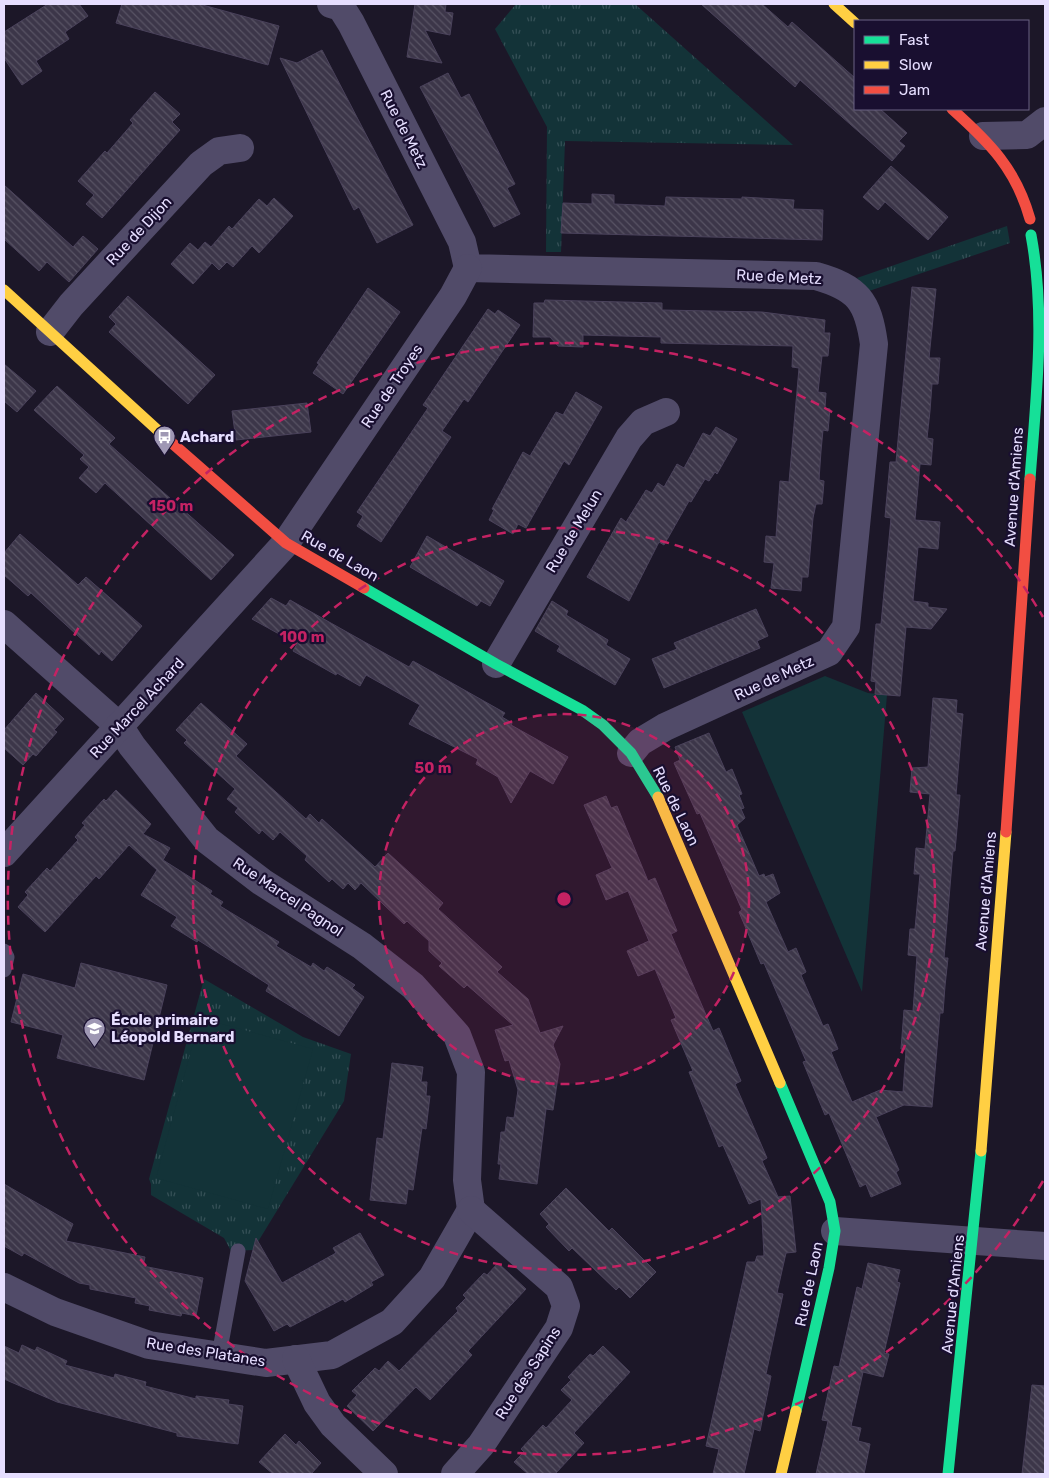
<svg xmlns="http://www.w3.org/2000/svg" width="1049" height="1478" font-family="Rubik,sans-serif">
  <defs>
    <pattern id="grass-tufts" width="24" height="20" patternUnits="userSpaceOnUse" patternTransform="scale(1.25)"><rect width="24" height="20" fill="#133338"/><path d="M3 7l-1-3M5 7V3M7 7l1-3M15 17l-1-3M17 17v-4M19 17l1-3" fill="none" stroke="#355056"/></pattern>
    <pattern id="building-back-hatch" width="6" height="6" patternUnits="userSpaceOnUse" patternTransform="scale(1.25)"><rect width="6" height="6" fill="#3c3649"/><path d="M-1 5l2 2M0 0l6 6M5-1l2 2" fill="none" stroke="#585364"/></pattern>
  </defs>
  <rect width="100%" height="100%" fill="#1c1728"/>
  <g fill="url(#grass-tufts)">
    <polygon points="516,4 635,4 793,145 565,141 561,252 546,252 547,127 495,29"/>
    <polygon points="1007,226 1010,243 869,291 857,278"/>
    <polygon points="204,979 303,1037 351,1054 344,1101 253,1250 231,1251 224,1238 151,1195 151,1184 149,1179"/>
  </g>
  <g fill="#133338">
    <polygon points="825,676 868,693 887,695 862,992 742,712"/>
    <polygon points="200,1018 313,1049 268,1209 156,1178"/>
  </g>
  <g fill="url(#building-back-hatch)" stroke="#4a425b">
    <polygon points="48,4 79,4 88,16 65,32 69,39 36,61 42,71 22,85 4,58 4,32"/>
    <polygon points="122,4 199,4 279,26 268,65 116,23"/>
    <polygon points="415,4 446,4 445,12 453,13 450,35 425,30 442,63 407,57"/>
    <polygon points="701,4 762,4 788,27 792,22 855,78 855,109 880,109 907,133 899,141 905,146 892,161 800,80 795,87"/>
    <polygon points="322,50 413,225 377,243 359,207 354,210 280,58 297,63"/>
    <polygon points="448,73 461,98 469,94 515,184 507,188 520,214 494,227 420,87"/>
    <polygon points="155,92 180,114 172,122 180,130 102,218 86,204 94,195 78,181 105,151 107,153 133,123 130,120"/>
    <polygon points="891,166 948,217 928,240 885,202 878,210 863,197"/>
    <polygon points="4,185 73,247 83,236 98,249 69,282 47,262 39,271 4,239"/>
    <polygon points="592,194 614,195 614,204 665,206 666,197 742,199 742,197 794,200 793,209 823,210 822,240 561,233 563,203 592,204"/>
    <polygon points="274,198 293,216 259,253 252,246 233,267 227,262 219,270 212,263 193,284 171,264 190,243 198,250 205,242 211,247 229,226 232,229 259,199 267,206"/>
    <polygon points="912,287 936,289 929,358 940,358 938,384 932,384 930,411 927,438 933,439 931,465 920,464 915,520 940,522 938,549 918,547 913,601 928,603 928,607 947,609 931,629 906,627 900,696 875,694 876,682 871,681 876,624 881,624 891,518 885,517 890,462 896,462"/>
    <polygon points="368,288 400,312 343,394 313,373 319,364 317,363"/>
    <polygon points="128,296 215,375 188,404 109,332 116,324 109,317"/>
    <polygon points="545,300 662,303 662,310 762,312 825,320 824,333 830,333 828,356 822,356 818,392 826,393 825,408 830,409 828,431 823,430 821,451 819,480 824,481 823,494 822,504 816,504 813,518 808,577 802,577 801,591 771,588 774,563 764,562 766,536 776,537 780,481 789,482 799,368 792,367 793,346 661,343 661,337 583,335 583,347 558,346 550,337 533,337 534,303 544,303"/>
    <polygon points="488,309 495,314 498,310 520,325 468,402 464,399 442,431 451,437 381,542 357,526 363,516 357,512 428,408 423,405"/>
    <polygon points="4,364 36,391 17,412 4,401"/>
    <polygon points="57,386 115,438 109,444 234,555 211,580 105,483 96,493 79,478 89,467 80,459 84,455 34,410"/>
    <polygon points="576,392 602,407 569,465 564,461 526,528 518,524 513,534 489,520 494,510 492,509 523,452 530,456 556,412 563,415"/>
    <polygon points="307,403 311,432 236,440 232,411"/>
    <polygon points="716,427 737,439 717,474 715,472 709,481 705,479 691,502 689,501 664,545 659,542 629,601 587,577 621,518 626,522 646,490 652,493 658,483 664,487 677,464 684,468 703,433 710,436"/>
    <polygon points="20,534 78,585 86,577 142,626 112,661 101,651 99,655 31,593 28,596 4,575 4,553"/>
    <polygon points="427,536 504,581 490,606 481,601 477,606 410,567"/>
    <polygon points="271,598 286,606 290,600 409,667 413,661 505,713 502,717 512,723 511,725 568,757 553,784 530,771 511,803 498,777 476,764 478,759 409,724 420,705 366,675 360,686 337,673 336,675 293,651 297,644 252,619"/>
    <polygon points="552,601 568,611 566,615 608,640 606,645 630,659 615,685 557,651 560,646 535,631"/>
    <polygon points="756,609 768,636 757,641 760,648 664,688 652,659 677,649 674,643"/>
    <polygon points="36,693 64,719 54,730 57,732 36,756 33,754 23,765 4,748 4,730"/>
    <polygon points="933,698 957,700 956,713 963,714 956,795 960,795 955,851 953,851 944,958 948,958 945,986 943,1013 940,1013 932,1107 904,1105 876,1117 899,1170 896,1172 901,1184 871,1197 866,1184 860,1187 829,1113 825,1115 803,1062 806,1061 764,963 761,964 739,912 742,910 700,813 697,814 674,763 680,760 675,747 709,733 726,772 732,769 742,794 739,795 744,808 741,809 745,818 737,825 759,876 764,874 765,877 773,874 780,893 766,902 788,952 796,948 806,972 801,975 823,1026 828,1024 838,1049 831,1052 852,1102 880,1090 903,1092 906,1050 901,1049 904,1010 913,1011 917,956 908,955 910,929 915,929 920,874 914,874 916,848 925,849 930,794 910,792 912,768 928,767"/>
    <polygon points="201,703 247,744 236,756 306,819 310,814 319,823 322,819 375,867 388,853 443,903 438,909 502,967 497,972 528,999 540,1033 563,1026 553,1045 560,1064 553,1110 546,1109 537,1184 499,1179 501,1164 498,1164 501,1132 505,1132 507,1117 514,1118 518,1090 509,1060 505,1061 495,1030 513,1025 467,985 464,988 439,966 442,963 429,951 429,941 407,921 404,924 361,883 355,890 348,883 343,889 332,879 329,882 305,860 307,856 280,832 273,840 262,830 259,834 235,812 238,808 227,799 235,789 184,743 187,740 176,730"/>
    <polygon points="116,790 151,824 143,834 170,848 163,860 212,891 210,894 223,902 220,906 279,942 276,946 311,967 313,963 324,971 327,967 355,985 352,988 364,997 339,1036 266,991 269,985 198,940 197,942 171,926 177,917 141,895 157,870 129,845 99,879 96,876 45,932 18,907 28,895 25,892 47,868 50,871 78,840 75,837 85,825 82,823 104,799 106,801"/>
    <polygon points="606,796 611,808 617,806 648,881 655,878 677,931 671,934 713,1031 719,1028 741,1081 735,1084 767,1158 762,1161 778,1197 790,1196 796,1252 786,1253 777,1293 783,1294 766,1374 771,1376 760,1431 754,1429 744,1474 713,1474 719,1449 706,1446 747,1262 755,1262 757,1256 764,1256 761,1199 749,1204 723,1145 719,1147 689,1072 693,1071 671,1020 676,1018 655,969 638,976 627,951 649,941 628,891 606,900 596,875 612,868 584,805"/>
    <polygon points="81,963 167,985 144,1080 57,1058 63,1035 11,1022 23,974 75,988"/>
    <polygon points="392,1063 423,1067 421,1082 427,1082 426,1096 430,1096 426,1129 422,1128 413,1190 408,1189 406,1204 370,1200 377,1138 383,1139"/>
    <polygon points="4,1184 73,1224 66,1241 145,1257 143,1266 203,1278 196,1316 182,1313 181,1316 149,1310 150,1306 135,1303 136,1298 90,1289 90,1285 79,1283 24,1253 22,1256 4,1246"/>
    <polygon points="566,1188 609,1231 612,1228 656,1272 630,1298 619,1287 616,1290 572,1248 569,1251 546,1227 549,1224 540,1214"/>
    <polygon points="360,1233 384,1275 371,1282 373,1285 345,1302 343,1299 290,1327 287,1324 274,1331 245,1281 256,1238 282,1283 336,1253 333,1248"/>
    <polygon points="498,1263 526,1289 468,1351 472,1355 430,1400 416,1387 373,1431 347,1406 357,1395 352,1391 375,1368 379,1371 388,1361 399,1371 458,1311 456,1308 466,1298 463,1295 484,1273 487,1275"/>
    <polygon points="868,1263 900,1270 897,1282 900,1283 884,1353 889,1354 883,1377 863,1372 851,1426 861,1428 858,1441 870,1444 864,1474 816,1474 828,1421 822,1420 834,1366 839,1367 857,1287 862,1289"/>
    <polygon points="22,1345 35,1351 37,1347 67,1361 65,1365 114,1378 115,1374 146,1382 145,1386 196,1399 196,1396 229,1400 228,1404 243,1406 238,1444 177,1436 177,1433 57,1402 4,1379 4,1346 19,1353"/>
    <polygon points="603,1346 630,1372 574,1433 584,1443 555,1474 528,1474 514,1462 524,1452 521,1449 543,1425 546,1428 572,1400 561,1390 571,1380 568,1377 590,1354 593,1356"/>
    <polygon points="1032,1385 1045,1386 1045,1474 1022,1474"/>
    <polygon points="285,1434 296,1445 299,1441 321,1463 311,1474 273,1474 259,1462"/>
  </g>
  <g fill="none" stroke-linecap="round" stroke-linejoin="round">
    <g stroke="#514b69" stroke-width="15">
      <polyline points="4,951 7,957 4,970"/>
      <polyline points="219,1355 238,1251"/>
    </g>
    <g stroke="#514b69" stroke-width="28">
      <path d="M331,4L341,7L351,23L462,242L468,268L816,276C858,288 868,301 874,344L846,627L829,652L665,727L640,742L631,753"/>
      <polyline points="983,136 1027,135 1045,121"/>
      <polyline points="50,332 71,305 201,164 219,151 240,148"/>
      <polyline points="4,624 119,726 132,746 207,840 262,882 362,946 413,986 457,1035 471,1072 467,1180 471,1210"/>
      <polyline points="496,664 629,438 643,422 666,412"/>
      <polyline points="4,853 286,543 453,296 468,268"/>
      <polyline points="835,1231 1045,1246"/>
      <polyline points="4,1287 55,1312 149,1345 266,1363 332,1355 392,1322 432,1278 471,1210"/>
      <polyline points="296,1359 317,1403 333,1425 384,1474"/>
      <polyline points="455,1474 481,1445 559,1328 566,1306 559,1287 471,1210"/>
    </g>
    <g stroke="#16e098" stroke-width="11">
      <path d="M1030,479C1036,397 1046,316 1031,235"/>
      <polyline points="364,588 496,664 582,710 603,725 631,753 658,797"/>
      <polyline points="780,1083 830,1202 835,1231 829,1268 796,1411"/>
      <polyline points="948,1474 981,1151"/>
    </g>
    <g stroke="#ffcf43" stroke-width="11">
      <polyline points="834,4 855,23"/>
      <polyline points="4,290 164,436"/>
      <polyline points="658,797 780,1083"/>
      <polyline points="981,1151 1006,832"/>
      <polyline points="781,1474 796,1411"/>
    </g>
    <g stroke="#f24e42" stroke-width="11">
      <path d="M952,109C990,143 1016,169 1030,219"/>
      <polyline points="164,436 286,543 364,588"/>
      <polyline points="1006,832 1030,479"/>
    </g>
  </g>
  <circle cx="564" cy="899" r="185" fill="#c42263" fill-opacity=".12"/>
  <g fill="none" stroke="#c42263" stroke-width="2.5" stroke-dasharray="9 6">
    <circle cx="564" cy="899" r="185"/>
    <circle cx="564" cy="899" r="371"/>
    <path d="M1043 1181A556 556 0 1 1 1043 617"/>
  </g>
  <defs>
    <symbol id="bus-pin" viewBox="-11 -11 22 30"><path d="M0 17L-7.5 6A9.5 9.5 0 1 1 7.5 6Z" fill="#9f98b4" stroke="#190f30"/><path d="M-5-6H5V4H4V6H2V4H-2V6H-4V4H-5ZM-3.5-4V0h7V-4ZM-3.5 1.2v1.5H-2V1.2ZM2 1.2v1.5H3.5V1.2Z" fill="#fff"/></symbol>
    <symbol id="school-pin" viewBox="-11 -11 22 30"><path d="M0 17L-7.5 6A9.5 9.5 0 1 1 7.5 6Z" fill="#9f98b4" stroke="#190f30"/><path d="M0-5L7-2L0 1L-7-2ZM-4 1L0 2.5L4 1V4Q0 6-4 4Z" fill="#fff"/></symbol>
  </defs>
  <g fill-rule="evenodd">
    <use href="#bus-pin" x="152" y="424" width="25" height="34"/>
    <use href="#school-pin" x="82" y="1016" width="25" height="34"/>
  </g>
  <g text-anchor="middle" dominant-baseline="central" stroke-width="4.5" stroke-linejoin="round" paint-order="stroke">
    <g font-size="15" fill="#e6deff" stroke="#190f30">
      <text transform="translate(404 129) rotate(63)">Rue de Metz</text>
      <text transform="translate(139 231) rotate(-47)">Rue de Dijon</text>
      <text transform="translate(779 277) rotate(3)">Rue de Metz</text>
      <text transform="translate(392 386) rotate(-56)">Rue de Troyes</text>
      <text transform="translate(1014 487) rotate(-86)">Avenue d'Amiens</text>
      <text transform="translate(574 531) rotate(-59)">Rue de Melun</text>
      <text transform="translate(340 556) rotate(30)">Rue de Laon</text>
      <text transform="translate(774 678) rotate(-25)">Rue de Metz</text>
      <text transform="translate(137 708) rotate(-47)">Rue Marcel Achard</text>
      <text transform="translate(676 806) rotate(64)">Rue de Laon</text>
      <text transform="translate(986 891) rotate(-85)">Avenue d'Amiens</text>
      <text transform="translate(288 897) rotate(34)">Rue Marcel Pagnol</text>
      <text transform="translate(809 1284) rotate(-78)">Rue de Laon</text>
      <text transform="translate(953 1294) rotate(-84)">Avenue d'Amiens</text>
      <text transform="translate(206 1352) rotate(9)">Rue des Platanes</text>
      <text transform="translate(528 1373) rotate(-57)">Rue des Sapins</text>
    </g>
    <g font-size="15" font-weight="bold" fill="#e6deff" stroke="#190f30" text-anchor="start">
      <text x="180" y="437">Achard</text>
      <text x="111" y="1020">École primaire<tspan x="111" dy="17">Léopold Bernard</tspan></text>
    </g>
  </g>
  <circle cx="564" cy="899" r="8" fill="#c42263" stroke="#190f30" stroke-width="2.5"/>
  <g font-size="15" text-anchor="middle" font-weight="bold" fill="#c42263" stroke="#190f30" stroke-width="4.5" stroke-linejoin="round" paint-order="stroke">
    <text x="171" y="511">150 m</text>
    <text x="302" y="642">100 m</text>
    <text x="433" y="773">50 m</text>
  </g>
  <rect width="1049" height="1478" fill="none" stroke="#e6deff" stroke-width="10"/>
  <rect x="854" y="20" width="175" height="90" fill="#190f30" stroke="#6b6283"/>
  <rect x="864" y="36" width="25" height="8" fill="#16e098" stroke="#6b6283"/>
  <text x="899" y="45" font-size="15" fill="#e6deff">Fast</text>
  <rect x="864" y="61" width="25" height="8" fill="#ffcf43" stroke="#6b6283"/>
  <text x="899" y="70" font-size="15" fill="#e6deff">Slow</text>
  <rect x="864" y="86" width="25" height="8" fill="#f24e42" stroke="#6b6283"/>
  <text x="899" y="95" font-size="15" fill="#e6deff">Jam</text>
</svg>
